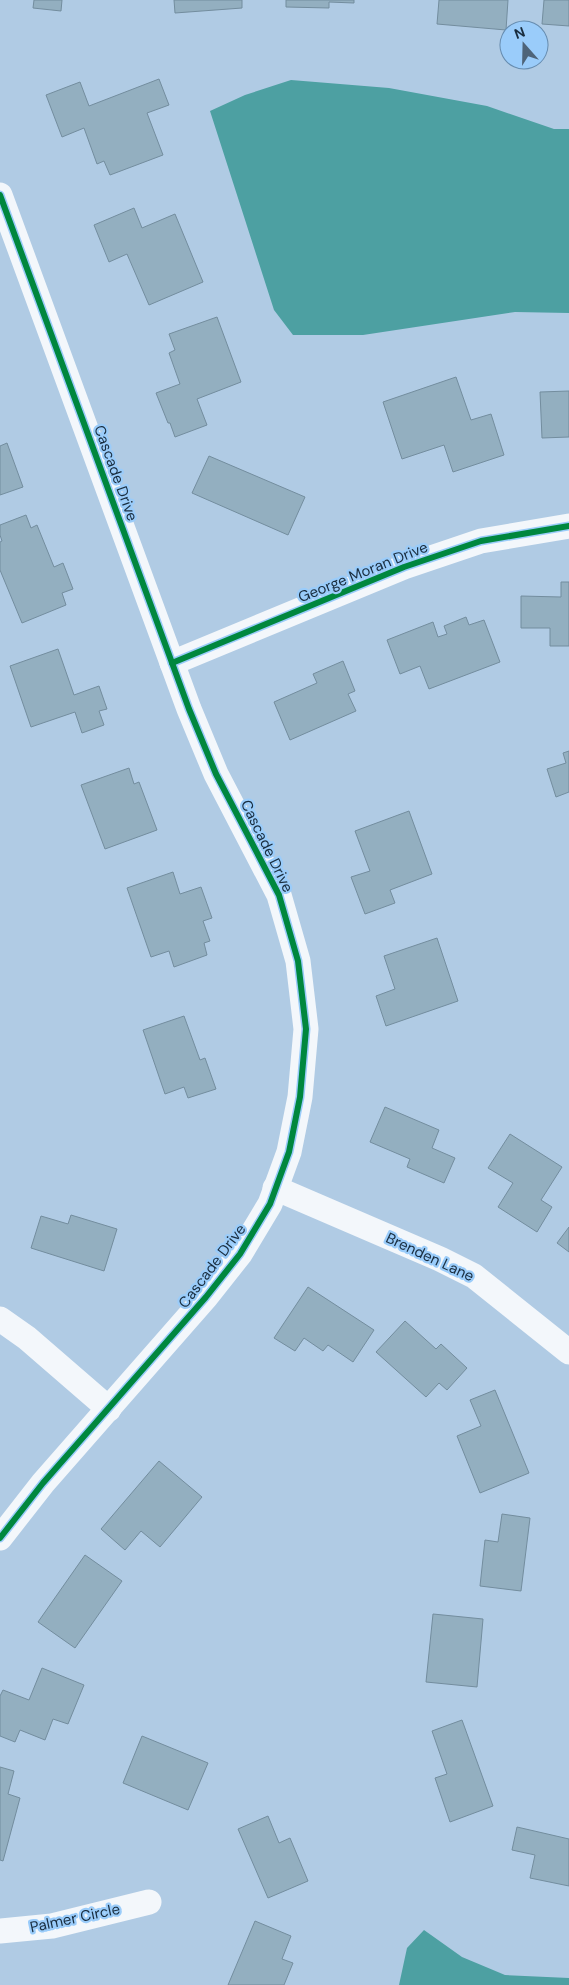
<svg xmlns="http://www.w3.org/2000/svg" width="569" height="1985" font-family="'DM Sans',sans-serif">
  <rect width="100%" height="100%" fill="#b0cbe4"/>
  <g fill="#4da0a2">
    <polygon points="291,80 389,88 487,106 554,129 569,129 569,313 515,312 363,335 293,335 274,310 210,111 245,95"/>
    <polygon points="424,1930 462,1957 505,1975 569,1978 569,1985 399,1985 407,1948"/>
  </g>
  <g fill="#93afc0" stroke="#738d9e">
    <polygon points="34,0 62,0 61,11 33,8"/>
    <polygon points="174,0 242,0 242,8 175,13"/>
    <polygon points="286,0 354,0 354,3 329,2 329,8 286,7"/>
    <polygon points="439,0 508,0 506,30 437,24"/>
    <polygon points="544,0 569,0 569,26 542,24"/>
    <polygon points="159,79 169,105 147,113 163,155 110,175 104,161 97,164 84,128 62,137 46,95 80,82 89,106"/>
    <polygon points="134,208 142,228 175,214 203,282 149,305 127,254 109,262 94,225"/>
    <polygon points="217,317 241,382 197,399 207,425 175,437 170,423 168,423 156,393 180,384 169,353 175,350 169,334"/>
    <polygon points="456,377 471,420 491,414 504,455 453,472 444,445 402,459 383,402"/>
    <polygon points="569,391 569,437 542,438 540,392"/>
    <polygon points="7,443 23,487 0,495 0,446"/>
    <polygon points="209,456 305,497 288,535 192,493"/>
    <polygon points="26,515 31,528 37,525 54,567 63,563 73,589 62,593 66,605 22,623 0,570 0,542 2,541 0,535 0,525"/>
    <polygon points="561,582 569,582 569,646 550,646 550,628 521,628 521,596 561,597"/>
    <polygon points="466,617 469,625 484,620 500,662 429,689 420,666 400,674 387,640 433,622 438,637 447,634 444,626"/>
    <polygon points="58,649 74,695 99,686 107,709 99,711 104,725 82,733 75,712 31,727 10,666"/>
    <polygon points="343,661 355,691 348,694 356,711 290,740 274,702 317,683 313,674"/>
    <polygon points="569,751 569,792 556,797 547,769 566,763 563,753"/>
    <polygon points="129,768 134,784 139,782 157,830 105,849 81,785"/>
    <polygon points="409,811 432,874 390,890 395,903 365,914 351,877 370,871 355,831"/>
    <polygon points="173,872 180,894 201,887 212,918 203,921 210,941 204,943 207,955 174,967 169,951 151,957 127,888"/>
    <polygon points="437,938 458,1001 386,1026 376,996 395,989 384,956"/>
    <polygon points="184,1016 200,1060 205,1058 216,1089 188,1098 184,1087 165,1094 143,1030"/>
    <polygon points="385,1107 439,1130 432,1148 455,1158 444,1183 407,1167 410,1159 370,1142"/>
    <polygon points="510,1134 562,1167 541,1200 552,1207 537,1232 498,1207 513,1183 488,1168"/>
    <polygon points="71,1215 117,1229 104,1271 31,1248 41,1216 68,1224"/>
    <polygon points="569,1227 569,1252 557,1243"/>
    <polygon points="308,1287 374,1330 353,1362 328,1345 323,1351 304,1338 295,1351 274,1338"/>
    <polygon points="405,1321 436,1349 441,1344 467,1368 447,1390 439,1383 426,1397 376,1352"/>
    <polygon points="495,1390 529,1473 480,1493 457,1436 481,1426 470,1400"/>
    <polygon points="159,1461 202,1497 160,1547 141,1531 125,1550 101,1529"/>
    <polygon points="502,1514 530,1518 521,1591 480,1586 485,1540 498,1542"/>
    <polygon points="85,1555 122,1581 75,1648 38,1622"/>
    <polygon points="433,1614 483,1619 477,1687 426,1682"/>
    <polygon points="42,1668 84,1685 68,1724 53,1719 45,1740 20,1730 15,1742 0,1736 0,1696 3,1690 29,1700"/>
    <polygon points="462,1720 493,1806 450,1822 435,1778 447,1774 432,1731"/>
    <polygon points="142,1736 208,1763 188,1810 123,1783"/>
    <polygon points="0,1767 14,1771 8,1794 20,1798 3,1861 0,1860"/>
    <polygon points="268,1816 279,1843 290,1838 308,1881 268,1898 238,1829"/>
    <polygon points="517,1827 569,1839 569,1886 530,1878 535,1855 512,1850"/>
    <polygon points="255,1921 291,1936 282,1959 293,1963 284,1985 228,1985"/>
  </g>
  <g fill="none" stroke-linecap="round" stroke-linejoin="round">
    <g stroke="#f3f7fb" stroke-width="25">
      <polyline points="0,195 189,709 216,774 279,895 298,961 306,1029 300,1097 289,1152 270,1204 240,1254 206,1297 43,1483 0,1538"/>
      <polyline points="172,663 404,567 481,541 569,526"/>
      <polyline points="275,1188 440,1259 474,1276 569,1352"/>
      <polyline points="0,1319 27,1338 109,1409"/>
      <polyline points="0,1931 52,1926 149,1902"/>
    </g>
    <defs>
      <g id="cycleway">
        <polyline points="0,195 189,709 216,774 279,895 298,961 306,1029 300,1097 289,1152 270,1204 240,1254 206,1297 43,1483 0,1538"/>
        <polyline points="172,663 404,567 481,541 569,526"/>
      </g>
    </defs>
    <use href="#cycleway" stroke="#9accfa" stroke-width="9"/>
    <use href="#cycleway" stroke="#00873e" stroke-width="6"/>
  </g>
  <g text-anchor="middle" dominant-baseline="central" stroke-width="4.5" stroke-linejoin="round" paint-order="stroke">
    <g font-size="15" fill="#192d3f" stroke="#9accfa">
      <text transform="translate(116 473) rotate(70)">Cascade Drive</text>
      <text transform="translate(363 572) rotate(-22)">George Moran Drive</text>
      <text transform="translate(267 846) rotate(64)">Cascade Drive</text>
      <text transform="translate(430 1257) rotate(25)">Brenden Lane</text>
      <text transform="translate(212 1266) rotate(-53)">Cascade Drive</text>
      <text transform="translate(75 1918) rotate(-12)">Palmer Circle</text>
    </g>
  </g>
  <g transform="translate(524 45) rotate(340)"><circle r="24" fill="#9accfa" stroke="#668caf"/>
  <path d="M0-4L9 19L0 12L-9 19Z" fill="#4e6479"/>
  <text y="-8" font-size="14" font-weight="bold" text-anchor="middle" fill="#192d3f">N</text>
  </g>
</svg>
